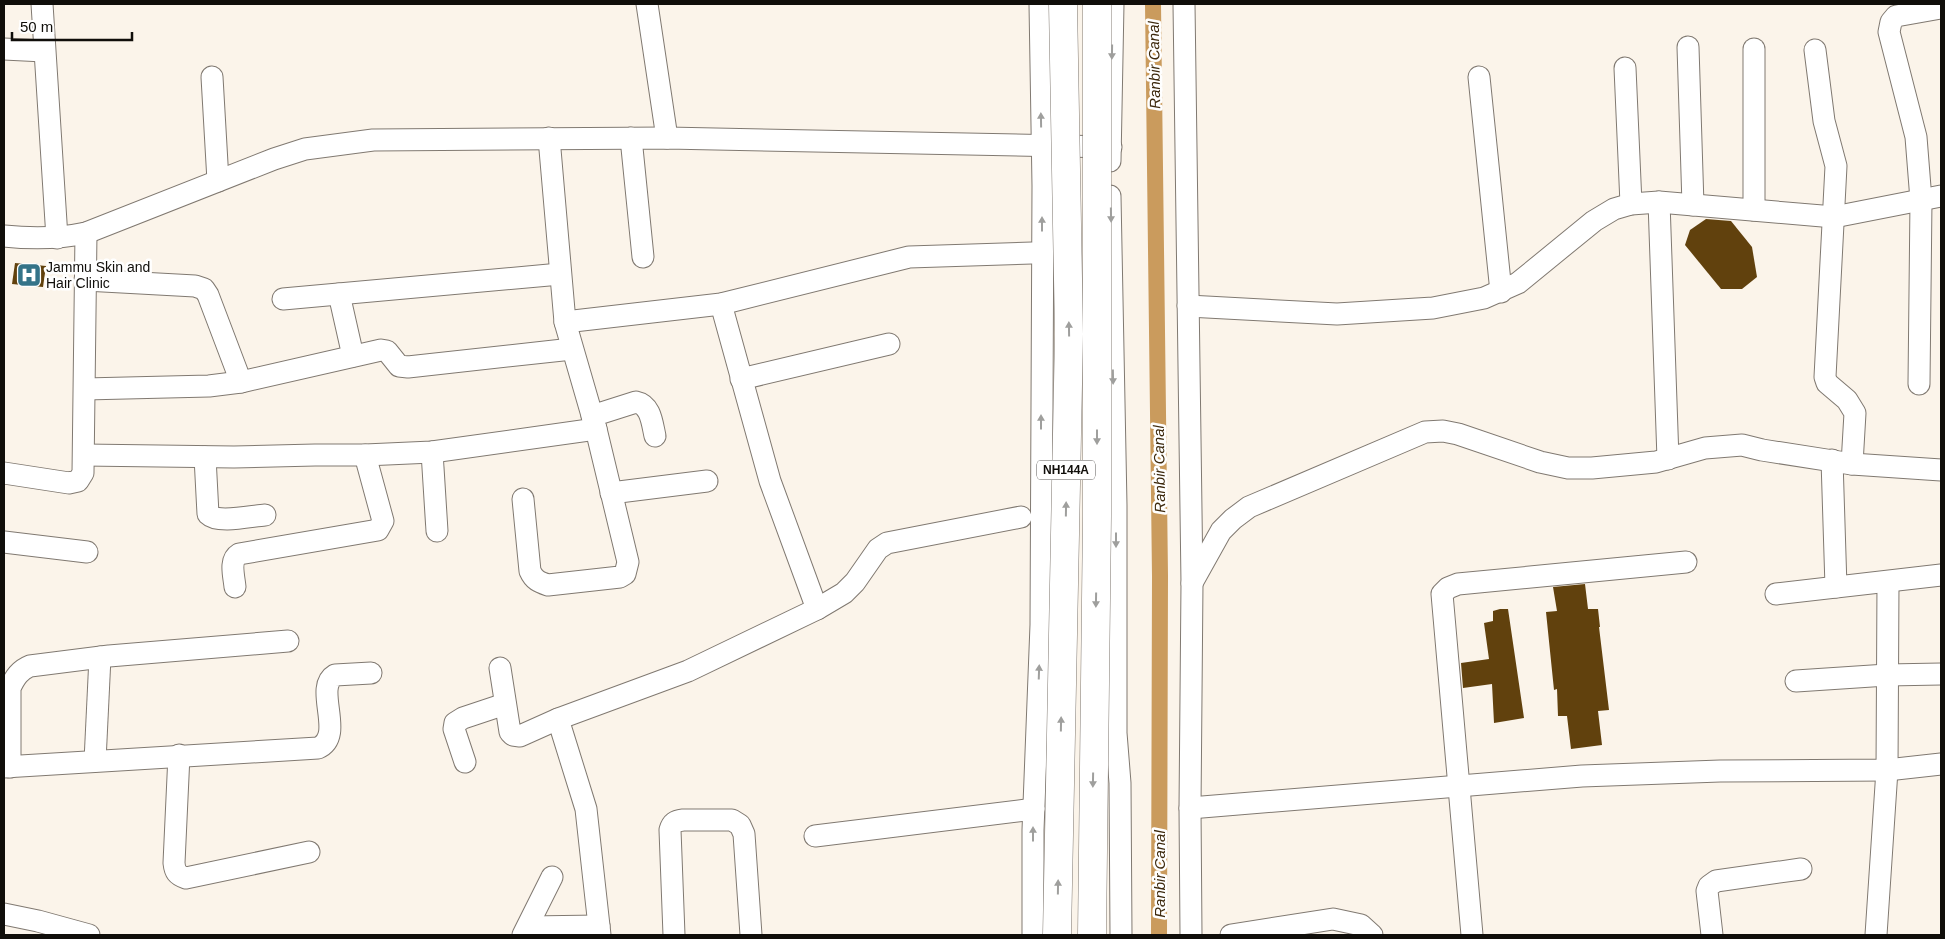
<svg xmlns="http://www.w3.org/2000/svg" width="1945" height="939" font-family="Arial,sans-serif">
  <rect width="100%" height="100%" fill="#fbf4ea"/>
  <g fill="none" stroke-linecap="round" stroke-linejoin="round">
    <polyline stroke="#ca9b5d" stroke-width="16" points="1153,4 1160,576 1159,935"/>
  </g>
  <g fill="#61410d">
    <polygon points="1706,219 1731,221 1752,247 1757,277 1742,289 1721,289 1685,245 1690,230"/>
    <polygon points="15,263 46,266 43,287 12,284"/>
    <polygon points="1585,584 1588,609 1598,609 1600,627 1599,627 1609,710 1598,711 1602,745 1571,749 1567,716 1558,716 1557,689 1554,690 1546,612 1557,611 1553,587"/>
    <polygon points="1500,609 1508,609 1524,718 1494,723 1492,684 1463,688 1461,663 1489,659 1484,623 1493,621 1493,611"/>
  </g>
  <g fill="none" stroke-linecap="round" stroke-linejoin="round">
    <defs>
      <g id="minor">
        <polyline points="42,4 57,238"/>
        <polyline points="647,4 667,138"/>
        <polyline points="1184,4 1192,583 1190,808 1191,935"/>
        <polyline points="1688,47 1693,205"/>
        <polyline points="4,49 44,51"/>
        <polyline points="1754,49 1754,210"/>
        <polyline points="1815,50 1824,121 1836,166 1825,377 1827,383 1847,400 1855,413 1852,464"/>
        <polyline points="1625,68 1631,204"/>
        <polyline points="212,77 218,181"/>
        <polyline points="1479,77 1501,292"/>
        <polyline points="631,138 643,257"/>
        <polyline points="1110,161 1113,4"/>
        <polyline points="1110,196 1116,505 1116,733 1120,783 1121,935"/>
        <polyline points="1659,202 1668,459"/>
        <path d="M4,236C32,239 58,239 86,233L274,159L305,149L373,140L667,138L1111,147"/>
        <polyline points="85,280 195,286 204,289 208,295 241,382"/>
        <polyline points="339,294 353,356"/>
        <polyline points="283,299 560,274"/>
        <polyline points="721,304 770,481 817,609"/>
        <polyline points="1188,306 1337,314 1433,308 1484,298 1518,283 1594,221 1614,209 1631,204 1659,202 1834,217 1941,196"/>
        <polyline points="565,322 721,304 909,257 1032,253"/>
        <polyline points="741,379 889,344"/>
        <polyline points="1919,384 1921,200 1916,137 1889,32 1891,22 1896,16 1941,8"/>
        <polyline points="85,389 209,386 241,382 381,350 387,351 399,366 408,367 572,349"/>
        <path d="M592,416L636,402C651,405 652,423 655,436"/>
        <polyline points="432,452 437,531"/>
        <polyline points="84,455 234,457 315,455 365,455 432,452 596,429"/>
        <path d="M205,457L208,514C218,524 251,516 265,515"/>
        <polyline points="1832,460 1836,587"/>
        <polyline points="4,473 69,483 78,481 83,473 86,233"/>
        <polyline points="611,493 707,481"/>
        <path d="M523,499L530,571C534,580 539,582 548,585L620,577L625,574L628,562L596,429L565,322L549,138"/>
        <polyline points="4,542 87,552"/>
        <polyline points="1192,583 1221,531 1233,519 1249,507 1425,432 1443,431 1458,434 1540,462 1568,468 1592,468 1656,462 1705,448 1742,445 1762,450 1852,464 1941,470"/>
        <path d="M235,587C234,576 229,560 239,554L378,530L383,521L365,455"/>
        <polyline points="1776,594 1941,575"/>
        <polyline points="500,668 510,732 513,735 520,736 558,719 688,671 817,609 844,593 855,582 878,549 887,543 1021,517"/>
        <polyline points="1796,681 1887,675 1941,674"/>
        <polyline points="558,719 586,809 600,935"/>
        <path d="M179,755L174,863C175,872 177,875 186,878L309,852"/>
        <polyline points="95,761 100,657"/>
        <polyline points="465,762 454,729 455,723 463,718 505,704"/>
        <path d="M4,767L318,748C346,736 313,688 335,675L371,673"/>
        <path d="M10,767V688C15,677 20,670 30,666L109,656L288,641"/>
        <polyline points="1190,808 1582,776 1720,771 1887,770 1941,764"/>
        <polyline points="815,836 1034,809"/>
        <polyline points="4,914 38,921 89,935"/>
        <polyline points="528,927 599,926"/>
        <polyline points="523,935 552,877"/>
        <path d="M674,935L670,830C672,823 675,821 683,820H732L740,825L744,834L751,935"/>
        <polyline points="1033,935 1033,830 1041,625 1043,186 1040,4"/>
        <polyline points="1231,935 1333,919 1361,925 1372,935"/>
        <polyline points="1472,935 1442,594 1448,588 1458,584 1686,562"/>
        <polyline points="1712,935 1707,891 1709,886 1716,881 1801,869"/>
        <polyline points="1876,935 1887,770 1888,582"/>
      </g>
    </defs>
    <use href="#minor" stroke="#807971" stroke-width="23"/>
    <use href="#minor" stroke="#fff" stroke-width="21"/>
    <defs>
      <g id="highway-bridge">
        <polyline points="1057,935 1069,334 1063,4"/>
        <polyline points="1092,935 1097,516 1097,4"/>
      </g>
    </defs>
    <use href="#highway-bridge" stroke="#807971" stroke-width="29" stroke-linecap="butt"/>
    <use href="#highway-bridge" stroke="#fff" stroke-width="28"/>
  </g>
  <defs><path id="oneway-solid" d="M-6-.8H1V-3.2L6.5 0L1 3.2V.8H-6Z" transform="scale(1.25)"/></defs>
  <g fill="#9f9f9d">
    <use href="#oneway-solid" transform="translate(1112 52) rotate(91)"/>
    <use href="#oneway-solid" transform="translate(1041 120) rotate(-91)"/>
    <use href="#oneway-solid" transform="translate(1111 215) rotate(89)"/>
    <use href="#oneway-solid" transform="translate(1042 224) rotate(-90)"/>
    <use href="#oneway-solid" transform="translate(1069 329) rotate(-91)"/>
    <use href="#oneway-solid" transform="translate(1113 377) rotate(89)"/>
    <use href="#oneway-solid" transform="translate(1041 422) rotate(-90)"/>
    <use href="#oneway-solid" transform="translate(1097 437) rotate(90)"/>
    <use href="#oneway-solid" transform="translate(1066 509) rotate(-89)"/>
    <use href="#oneway-solid" transform="translate(1116 540) rotate(90)"/>
    <use href="#oneway-solid" transform="translate(1096 600) rotate(91)"/>
    <use href="#oneway-solid" transform="translate(1039 672) rotate(-88)"/>
    <use href="#oneway-solid" transform="translate(1061 724) rotate(-89)"/>
    <use href="#oneway-solid" transform="translate(1093 780) rotate(91)"/>
    <use href="#oneway-solid" transform="translate(1033 834) rotate(-90)"/>
    <use href="#oneway-solid" transform="translate(1058 887) rotate(-89)"/>
  </g>
  <defs>
    <symbol id="hospital-square" viewBox="-11 -11 22 22"><rect x="-9" y="-9" width="18" height="18" rx="4" fill="#347388" stroke="#fff"/><path d="M-5-5h3v3.5h4V-5h3V5h-3V1.5h-4V5h-3Z" fill="#fff"/></symbol>
  </defs>
  <g fill-rule="evenodd">
    <use href="#hospital-square" x="15" y="261" width="28" height="28"/>
  </g>
  <g text-anchor="middle" dominant-baseline="central" stroke-width="5" stroke-linejoin="round" paint-order="stroke">
    <rect fill="#fff" stroke="#585654" stroke-width="1" x="1037" y="460.5" width="58" height="19" rx="4"/>
    <g font-size="12" font-weight="bold" fill="#100e0a">
      <text x="1066" y="470">NH144A</text>
    </g>
    <g font-size="14" fill="#100e0a" stroke="#fff" text-anchor="start">
      <text x="46" y="267">Jammu Skin and<tspan x="46" dy="16">Hair Clinic</tspan></text>
    </g>
    <g font-size="15" font-style="italic" fill="#3d290d" stroke="#fff">
      <text transform="translate(1154 65) rotate(-91)">Ranbir Canal</text>
      <text transform="translate(1159 469) rotate(-91)">Ranbir Canal</text>
      <text transform="translate(1159 874) rotate(-90)">Ranbir Canal</text>
    </g>
  </g>
  <rect width="1945" height="939" fill="none" stroke="#100e0a" stroke-width="10"/>
  <path d="M12 32v8h120v-8" fill="none" stroke="#100e0a" stroke-width="2.5"/>
  <text x="20" y="32" font-size="15" fill="#100e0a" stroke="#ffffff" stroke-width="4" paint-order="stroke">50 m</text>
</svg>
